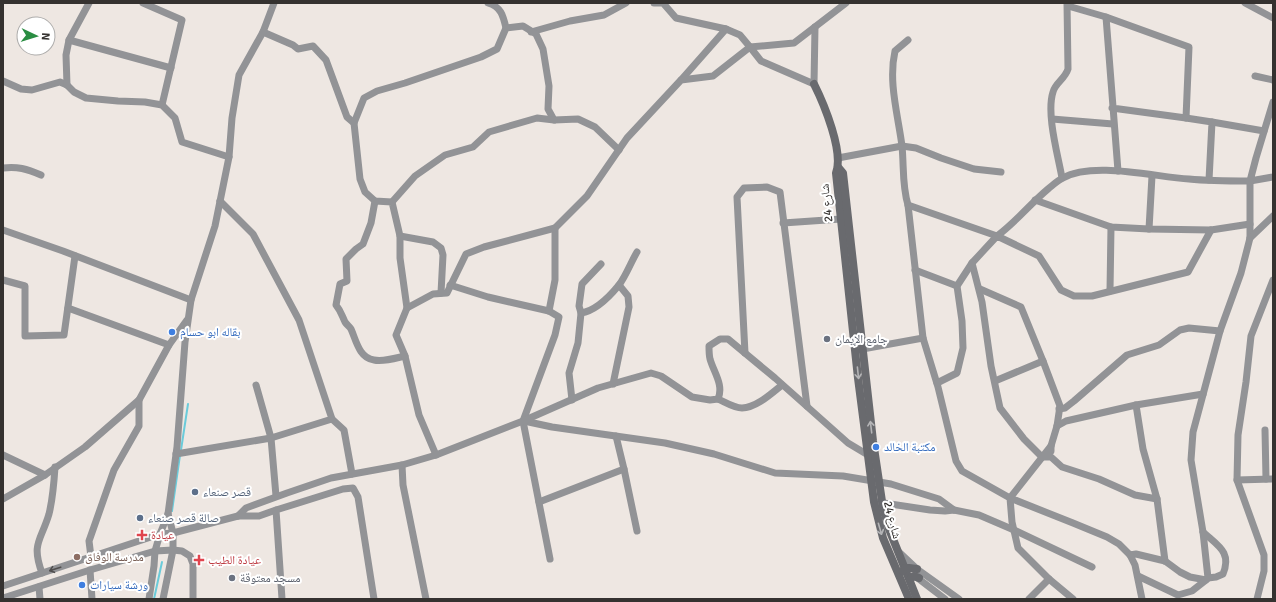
<svg xmlns="http://www.w3.org/2000/svg" width="1276" height="602" font-family="Signika,'Noto Naskh Arabic',sans-serif">
  <rect width="100%" height="100%" fill="#eee7e2"/>
  <g fill="none" stroke-linecap="round" stroke-linejoin="round">
    <g stroke="#6acbda" stroke-width="2">
      <polyline points="181,450 188,404"/>
      <polyline points="172,511 180,455"/>
      <polyline points="154,599 162,562"/>
    </g>
    <g stroke="#929396" stroke-width="7">
      <polyline points="143,3 182,20 162,105"/>
      <path d="M488,3C501,7 503,15 506,28"/>
      <polyline points="654,3 663,3 676,18 726,29 681,80"/>
      <polyline points="1245,3 1273,18"/>
      <polyline points="1068,6 1106,17"/>
      <polyline points="726,29 740,35 750,47 794,43 846,3"/>
      <polyline points="263,32 293,45 298,49 313,46 326,60 347,117 354,123 360,179 365,192 375,201 392,202 400,236 433,242 441,248 443,255 441,293"/>
      <polyline points="531,32 570,21 604,15 626,3"/>
      <polyline points="69,40 171,68"/>
      <path d="M908,40L895,51C888,82 898,115 902,146C904,166 902,186 908,205L923,338L938,387L956,461L962,471L1010,498L1012,522L1018,548L1049,579L1073,599"/>
      <polyline points="1255,76 1273,80"/>
      <polyline points="3,81 21,89 32,90 60,82 67,85 74,92 86,98 118,101 145,102 162,105 175,118 182,142 229,157"/>
      <polyline points="67,85 66,55 69,40 89,3"/>
      <polyline points="1273,102 1256,158 1250,181 1273,177"/>
      <polyline points="1112,108 1186,118 1189,47 1106,17 1118,171"/>
      <polyline points="1186,118 1212,122 1209,180"/>
      <polyline points="1052,119 1113,124"/>
      <polyline points="1212,122 1264,131"/>
      <polyline points="354,123 364,98 377,91 405,83 481,57 497,49 506,28 523,26 536,34 543,49 549,86 548,109 554,120 578,119 595,127 619,150"/>
      <polyline points="838,158 902,146 916,148 941,158 974,169 1001,172"/>
      <path d="M3,168C17,166 27,169 41,175"/>
      <path d="M1062,178C1058,155 1046,114 1053,92C1055,83 1065,79 1068,69L1067,3"/>
      <polyline points="1035,200 1111,227 1149,229 1211,230 1250,224"/>
      <polyline points="220,201 253,234 299,320 332,419 271,438 256,385"/>
      <path d="M375,201L371,223L363,244L356,249L346,259L347,281L340,284L336,305C341,311 342,316 345,322C347,325 349,326 351,329C356,340 359,358 374,360C384,362 396,358 405,356"/>
      <polyline points="392,202 415,176 445,155 473,147 489,132 537,118 554,120"/>
      <path d="M908,205L997,236C1016,222 1030,204 1048,189C1053,185 1058,180 1063,178C1093,161 1155,177 1189,179C1209,181 1230,181 1250,181V238L1241,273L1220,331L1193,432L1191,460L1203,532L1208,578L1206,580L1190,577L1180,572L1165,561L1136,554L1130,555L1119,544L1107,537L1073,523L1010,498L1051,446"/>
      <polyline points="783,223 841,219"/>
      <polyline points="1149,229 1152,176"/>
      <polyline points="3,230 63,251 191,300"/>
      <polyline points="400,236 400,258 407,308"/>
      <polyline points="1250,238 1273,216"/>
      <polyline points="915,270 957,286"/>
      <polyline points="3,280 25,286 25,336 64,335 75,256"/>
      <polyline points="450,285 488,297 549,311 559,317 555,335 523,421 550,559"/>
      <polyline points="980,289 1021,307 1043,361 1060,406 1057,426 1051,446 1051,451"/>
      <polyline points="1110,291 1111,227"/>
      <polyline points="68,308 169,345"/>
      <polyline points="549,311 555,280 555,228"/>
      <path d="M581,313C595,311 610,296 619,285C626,276 631,262 637,252"/>
      <polyline points="857,350 923,338"/>
      <polyline points="745,353 737,197 744,188 767,187 780,192 807,406"/>
      <polyline points="995,381 1043,361"/>
      <polyline points="937,383 957,373 963,348 962,321 957,286 972,263"/>
      <polyline points="613,384 629,307 628,296 619,285"/>
      <path d="M718,399C725,402 734,408 742,408C756,408 772,393 782,385"/>
      <polyline points="572,400 569,373 578,343 581,313 579,306 582,284 601,264"/>
      <polyline points="1136,405 1143,449 1157,499 1165,561"/>
      <polyline points="1059,409 1065,408 1074,401 1127,355 1159,345 1180,330 1189,328 1220,331"/>
      <polyline points="332,419 344,430 352,474"/>
      <polyline points="524,421 552,427 665,443 714,454 775,473 843,476 891,484 939,499 954,510"/>
      <polyline points="1057,426 1066,421 1136,405 1203,394"/>
      <polyline points="1265,430 1266,479"/>
      <polyline points="176,454 271,438 276,496"/>
      <polyline points="3,455 45,475"/>
      <polyline points="436,455 419,415 405,356 396,335 407,308 433,294 447,293 466,254 484,247 555,228 587,196 627,138 681,80 713,76 750,47 761,61 814,84 815,27"/>
      <polyline points="402,465 403,485 426,599"/>
      <polyline points="624,469 637,531"/>
      <polyline points="1237,480 1273,479"/>
      <polyline points="3,499 45,475 85,447 139,400"/>
      <polyline points="1157,499 1135,495 1099,479 1062,467 1051,457 1042,457 1024,439 1000,408 991,366 982,302 972,263 997,236 1039,256 1061,290 1074,296 1092,296 1188,272 1211,230"/>
      <polyline points="539,502 624,469 616,436"/>
      <polyline points="877,502 930,510 945,511 954,510 979,515 1014,530 1092,567"/>
      <path d="M238,516L246,508L287,493L331,478L402,465L436,455L523,421L598,388L651,373L661,376L692,397L710,400L718,399C724,385 714,373 710,359C709,355 709,351 709,346L720,339H728L775,378L848,443L868,455L871,456"/>
      <path d="M1203,532C1218,546 1232,552 1223,574L1216,577L1208,578"/>
      <polyline points="900,553 917,569 959,599"/>
      <polyline points="1130,555 1135,565 1142,599"/>
      <polyline points="91,557 89,541 114,470 139,426 139,400 169,345 187,320"/>
      <polyline points="90,570 92,599"/>
      <path d="M42,573C31,543 41,541 49,514C53,498 54,483 55,467"/>
      <polyline points="915,576 945,599"/>
      <polyline points="1138,576 1178,595 1192,591 1206,580"/>
      <polyline points="3,586 160,534 173,533 238,516 259,516 276,510"/>
      <polyline points="39,587 40,599"/>
      <polyline points="3,598 90,570 155,551 173,550 182,551 190,556 193,564 193,599"/>
      <polyline points="149,599 154,566 155,551 160,534 168,514 177,447 185,342 191,300 215,226 229,157 232,118 239,75 263,32 274,3"/>
      <polyline points="163,599 173,550 173,533 168,514"/>
      <polyline points="282,599 276,510 343,489 353,488 358,497 374,599"/>
      <polyline points="1029,599 1049,579"/>
      <polyline points="1257,599 1264,571 1264,555 1237,480 1238,435 1246,382 1251,336 1273,280"/>
    </g>
    <g stroke="#696a6e" stroke-width="8">
      <path d="M814,84C824,104 844,152 836,173L858,378L874,502L883,538L909,599"/>
      <polyline points="838,167 843,173 873,441 883,508 889,529 917,599"/>
      <polyline points="903,571 905,568 909,568 917,569"/>
      <polyline points="910,579 914,576 919,578"/>
    </g>
  </g>
  <defs><path id="oneway-shaft" d="M-6 0H5M1.5-3L5.5 0L1.5 3" fill="none" stroke-width="1.6" stroke-linecap="round" stroke-linejoin="round"/></defs>
  <g stroke="#b4b4b6">
    <use href="#oneway-shaft" transform="translate(858 373) rotate(84)"/>
    <use href="#oneway-shaft" transform="translate(871 427) rotate(-97)"/>
    <use href="#oneway-shaft" transform="translate(880 529) rotate(74)"/>
  </g>
  <use stroke="#514f4f" href="#oneway-shaft" transform="translate(55 569) rotate(162)"/>
  <g fill="#3f7fe0" stroke="#fff" stroke-width="1.5">
    <circle cx="172" cy="332" r="4"/>
    <circle cx="876" cy="447" r="4"/>
    <circle cx="82" cy="585" r="4"/>
  </g>
  <g fill="#6b7280" stroke="#fff" stroke-width="1.5">
    <circle cx="827" cy="339" r="4"/>
    <circle cx="232" cy="578" r="4"/>
  </g>
  <g fill="#5c6f8a" stroke="#fff" stroke-width="1.5">
    <circle cx="195" cy="492" r="4"/>
    <circle cx="140" cy="518" r="4"/>
  </g>
  <g fill="#e0444e" stroke="#fff" stroke-width="1.5">
    <path d="M140 529h4v4h4v4h-4v4h-4v-4h-4v-4h4z"/>
    <path d="M197 554h4v4h4v4h-4v4h-4v-4h-4v-4h4z"/>
  </g>
  <circle fill="#8d6e63" stroke="#fff" stroke-width="1.5" cx="77" cy="557" r="4"/>
  <g text-anchor="middle" dominant-baseline="central" stroke-width="4" stroke-linejoin="round" paint-order="stroke">
    <g font-size="12" fill="#353230" stroke="#fff">
      <text transform="translate(827 203) rotate(-96)">شارع 24</text>
      <text transform="translate(892 520) rotate(75)">شارع 24</text>
    </g>
    <g font-size="12" fill="#366cbe" stroke="#fff" text-anchor="start">
      <text x="180" y="332">بقاله ابو حسام</text>
      <text x="884" y="447">مكتبة الخالد</text>
      <text x="90" y="585">ورشة سيارات</text>
    </g>
    <g font-size="12" fill="#5b616d" stroke="#fff" text-anchor="start">
      <text x="835" y="339">جامع الإيمان</text>
      <text x="240" y="578">مسجد معتوقة</text>
    </g>
    <g font-size="12" fill="#4e5e75" stroke="#fff" text-anchor="start">
      <text x="203" y="492">قصر صنعاء</text>
      <text x="148" y="518">صالة قصر صنعاء</text>
    </g>
    <g font-size="12" fill="#be3a42" stroke="#fff" text-anchor="start">
      <text x="151" y="535">عيادة</text>
      <text x="208" y="560">عيادة الطيب</text>
    </g>
    <g font-size="12" fill="#785e54" stroke="#fff" text-anchor="start">
      <text x="85" y="557">مدرسة الوفاق</text>
    </g>
  </g>
  <rect width="1276" height="602" fill="none" stroke="#353230" stroke-width="8"/>
  <g transform="translate(36 36) rotate(94)"><circle r="19" fill="#ffffff" stroke="#aeadac"/>
  <path d="M0-3L7 15L0 10L-7 15Z" fill="#2a8d42"/>
  <text y="-6" font-size="11" font-weight="bold" text-anchor="middle" fill="#353230">N</text>
  </g>
</svg>
